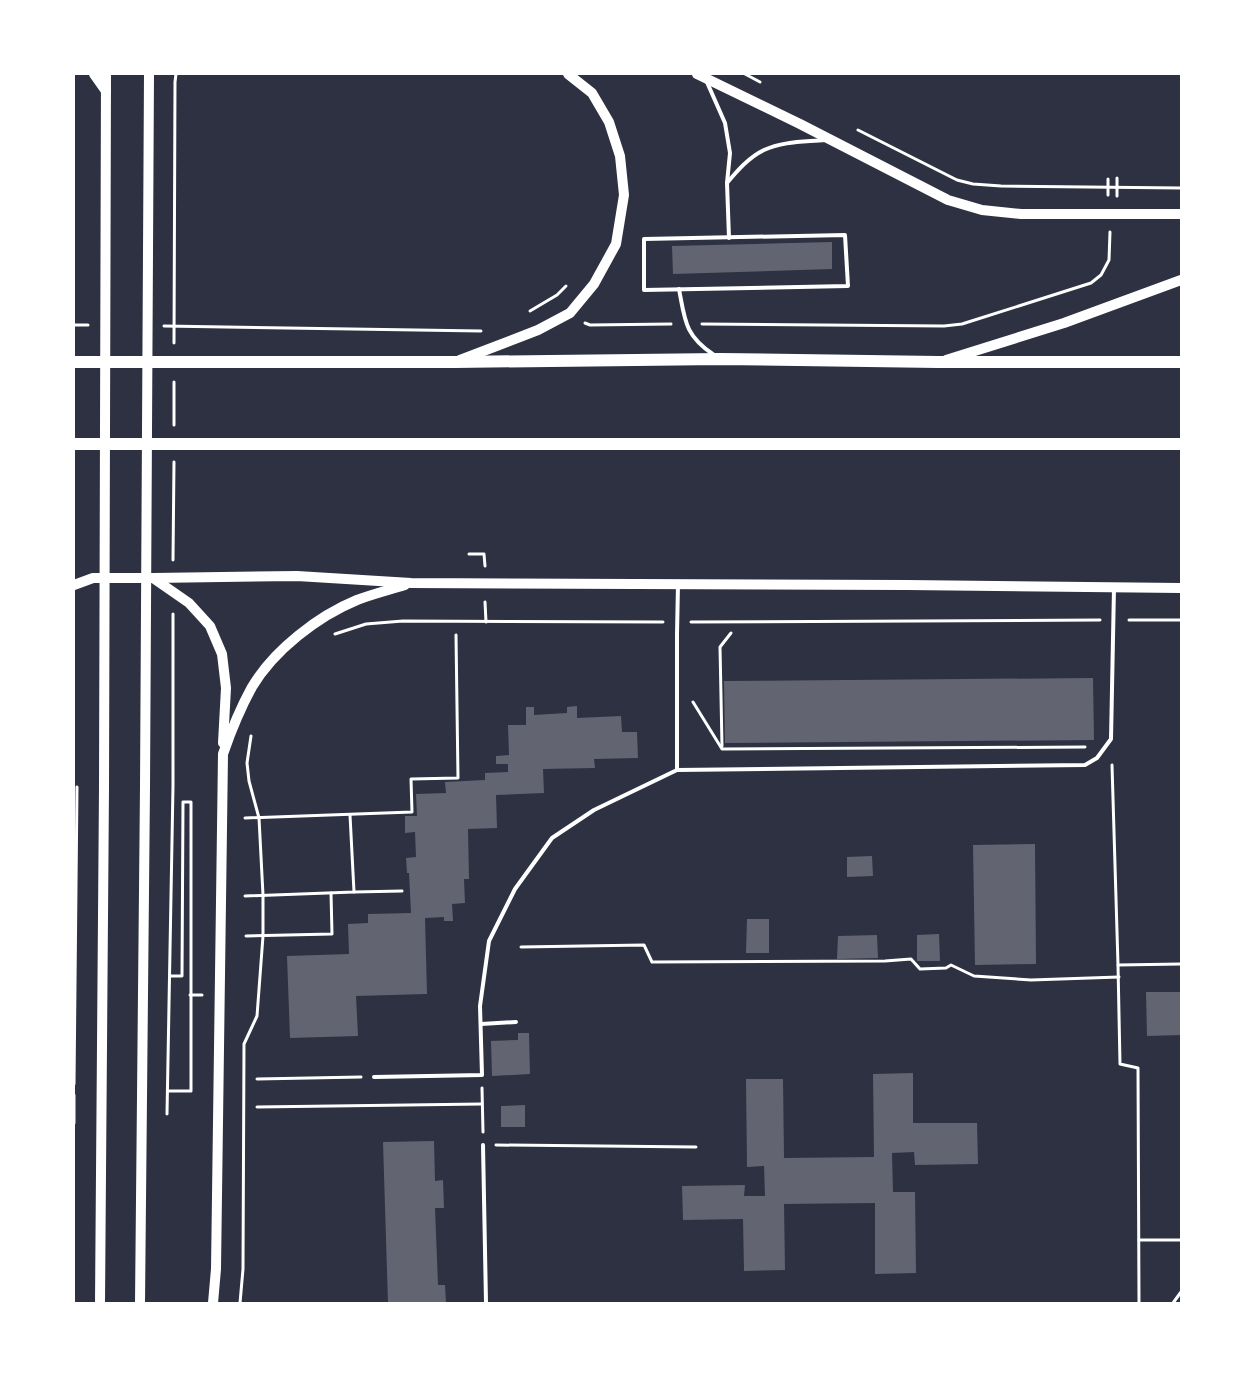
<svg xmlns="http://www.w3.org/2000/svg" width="1255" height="1377" font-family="Commissioner,sans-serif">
  <rect width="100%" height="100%" fill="#2d3142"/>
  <g fill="#626471">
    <polygon points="832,242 832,269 673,274 672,246"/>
    <polygon points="1093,678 1094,740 725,743 724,681"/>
    <polygon points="577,706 577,718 621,716 622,732 637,732 638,758 594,759 595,768 543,769 544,793 496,795 497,828 468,829 469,879 464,879 465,903 452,904 453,921 444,921 444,917 425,918 427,994 356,996 358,1036 290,1038 287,956 349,954 348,924 368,923 368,914 411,913 409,873 407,873 406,858 416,857 415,832 405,833 405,816 417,816 416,794 446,793 445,782 485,780 485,773 508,772 508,764 496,764 496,756 509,755 508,725 526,725 526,707 534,707 534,715 567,713 567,707"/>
    <polygon points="1035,844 1036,964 975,965 973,845"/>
    <polygon points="872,856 873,876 847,877 847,857"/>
    <polygon points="747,919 769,919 769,953 746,953"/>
    <polygon points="939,934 940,961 917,961 917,935"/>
    <polygon points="877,935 878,958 837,959 838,936"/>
    <polygon points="1146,992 1181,992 1181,1035 1147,1036"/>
    <polygon points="518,1033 529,1033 530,1074 492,1076 491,1041 518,1040"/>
    <polygon points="913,1073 913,1123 977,1123 978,1164 915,1165 914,1152 892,1153 893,1192 915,1192 916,1273 875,1274 875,1203 784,1204 785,1270 744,1271 743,1219 683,1220 682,1186 745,1185 744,1196 765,1196 764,1166 747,1167 746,1079 783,1079 784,1158 874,1157 873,1074"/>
    <polygon points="525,1105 525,1127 501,1127 501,1106"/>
    <polygon points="434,1141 435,1181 443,1180 444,1208 435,1208 438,1285 445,1285 446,1303 388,1303 383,1142"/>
  </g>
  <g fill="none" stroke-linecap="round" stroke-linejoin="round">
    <g stroke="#fff" stroke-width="3">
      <polyline points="745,74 760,82"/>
      <polyline points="858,130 957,180 973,184 1001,186 1181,188"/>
      <polyline points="1117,178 1117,196"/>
      <polyline points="1108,195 1108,179"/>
      <polyline points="530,311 557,295 566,286"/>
      <polyline points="585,323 590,325 671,324"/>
      <polyline points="702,324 944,326 962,324 1091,283 1101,275 1109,260 1110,232"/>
      <polyline points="74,325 88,325"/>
      <polyline points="164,326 481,331"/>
      <polyline points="174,343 175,82 176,74"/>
      <polyline points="174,425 174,382"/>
      <polyline points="469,554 484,554 485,566"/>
      <polyline points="173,560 174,462"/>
      <polyline points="485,602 486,622"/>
      <polyline points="1129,620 1181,620"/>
      <polyline points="691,622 1100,620"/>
      <polyline points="335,634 366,624 403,621 663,622"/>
      <polyline points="693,702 722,749 1085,747"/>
      <polyline points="722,746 720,647 731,633"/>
      <polyline points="1112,765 1118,965 1120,1064 1138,1068 1139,1303"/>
      <polyline points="245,818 412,812 411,779 458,778 456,635"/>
      <polyline points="354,892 402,891"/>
      <polyline points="245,896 354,892 350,815"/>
      <polyline points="246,936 332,934 331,893"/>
      <polyline points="521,947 644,945 652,962 885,961 911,959 920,969 946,968 951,965 974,976 1031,980 1119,977"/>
      <polyline points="1118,965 1181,964"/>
      <polyline points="190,995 202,995"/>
      <polyline points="257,1079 361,1077"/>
      <polyline points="74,1084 77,787"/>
      <polyline points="482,1088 483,1132"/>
      <polyline points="168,1091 191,1091 191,802 183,802 182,976 170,976"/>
      <polyline points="74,1095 74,1123"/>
      <polyline points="257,1107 482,1104"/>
      <polyline points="167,1114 173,786 173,614"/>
      <polyline points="496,1145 696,1147"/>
      <polyline points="1139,1240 1181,1240"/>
      <polyline points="240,1303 243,1269 244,1044 257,1016 263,936 263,895 259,818 249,781 247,763 251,736"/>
      <polyline points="1173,1303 1181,1292"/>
    </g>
    <g stroke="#fff" stroke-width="4">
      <polyline points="706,80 725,123 730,153 727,183 729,238"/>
      <path d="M727,183C737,171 749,157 764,150C783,141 806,142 825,140"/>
      <polygon points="845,235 848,286 644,290 644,239"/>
      <path d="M679,289C685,321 685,336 714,355"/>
      <polyline points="678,584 677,634 677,770 1085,765 1097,758 1111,739 1114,588"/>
      <polyline points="481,1024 516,1022"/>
      <polyline points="374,1077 482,1075 480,1006 489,941 515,889 552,838 594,810 677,770"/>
      <polyline points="483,1145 486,1303"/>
    </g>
    <g stroke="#fff" stroke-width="10">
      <polyline points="94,74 106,91"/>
      <polyline points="697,74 800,124 948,200 982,210 1021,214 1181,214"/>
      <polyline points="460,360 538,330 570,313 594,284 616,244 624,195 620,156 609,122 592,93 568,74"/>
      <polyline points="946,360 1064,323 1181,280"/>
      <polyline points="153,578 297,576 411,583 907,585 1181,588"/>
      <polyline points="74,585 93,578 153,578 189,603 210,626 222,654 226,688 223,743"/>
      <polyline points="100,1303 104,788 106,74"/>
      <polyline points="140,1303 145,787 149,74"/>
      <path d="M213,1303L216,1269L223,754C231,731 240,709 252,687C274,650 318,616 357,600C373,594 389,590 405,585"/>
    </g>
    <g stroke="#fff" stroke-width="12">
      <polyline points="74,362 454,362 720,359 938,362 1181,362"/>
      <polyline points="74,444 1181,444"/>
    </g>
  </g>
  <rect width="1255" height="1377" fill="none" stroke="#ffffff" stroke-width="150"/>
</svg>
